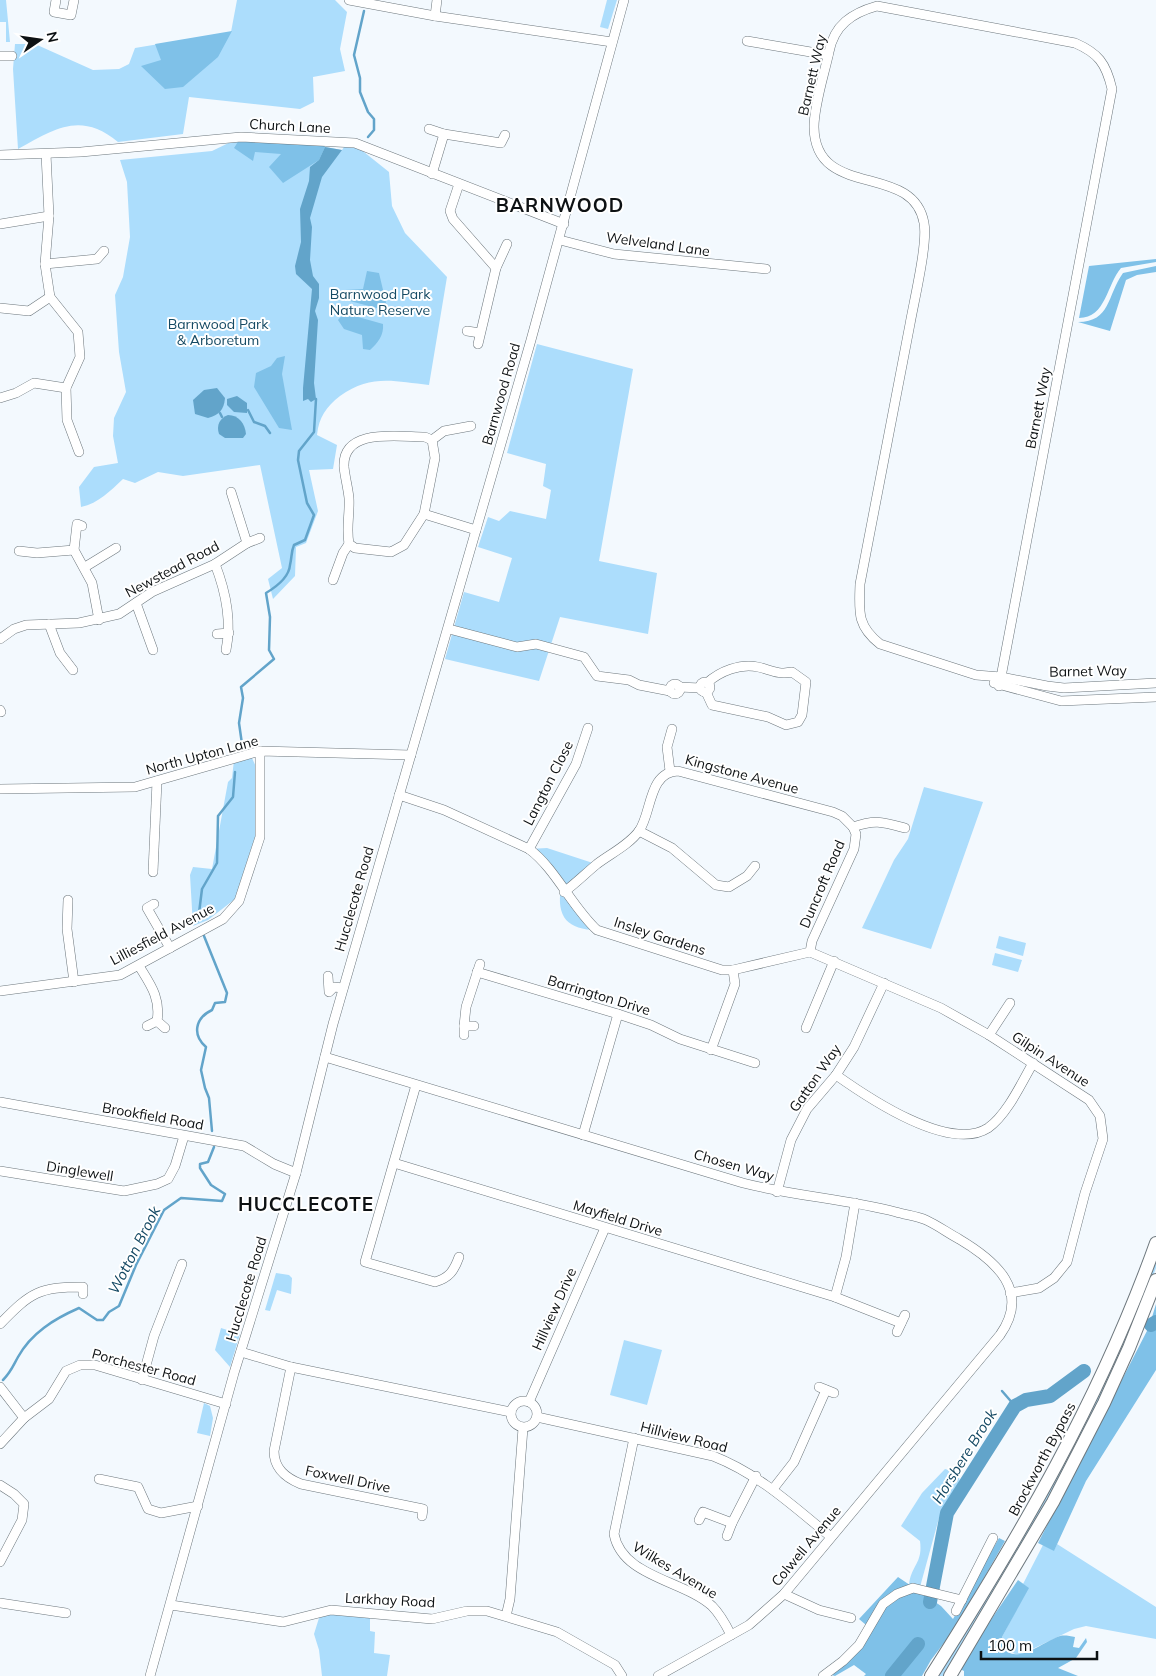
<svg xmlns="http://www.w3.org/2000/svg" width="1156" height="1676" font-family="Mulish,sans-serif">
  <rect width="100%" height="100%" fill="#f3f9fe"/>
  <g fill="#acddfc">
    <polygon points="0,0 6,0 10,42 6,42 6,22 0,22"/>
    <path d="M237,0H335L347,12L340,49L345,71L313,77L314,102L300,109L189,97L183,134L118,142C80,111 55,129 18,149L13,69L15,44H35L93,70L119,69L129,64L135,48L231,32Z"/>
    <polygon points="607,0 617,0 608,29 600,27"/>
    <path d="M241,137L320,141L325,147L342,150L344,147L359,148L389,172L392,206L405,233L447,277L429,385C394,381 370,374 340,396C326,407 319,417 317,435L337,445L333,469L309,470L318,511L306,543L296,547L295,576L273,599L268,579L282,568L260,465L183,476L158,472L135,483L123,479C110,491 99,503 81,507L79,487L94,467L118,463L113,436L114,418L126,392L119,352L115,295L123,277L130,237L127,182L120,160L212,151Z"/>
    <polygon points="537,344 633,369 599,561 657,573 648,634 560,617 539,681 445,659 464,592 499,602 512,558 478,547 488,517 499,521 510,511 546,519 551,490 543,486 546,464 507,453"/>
    <polygon points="251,756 258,771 256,834 235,899 208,920 193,926 190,875 193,867 212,869 228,782 232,778 234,760"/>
    <polygon points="924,787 983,802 931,949 862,928 894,860 908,839"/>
    <path d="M547,848L599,865L563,892L597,930C568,930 556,917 561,888L529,849Z"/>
    <polygon points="999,936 1026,943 1023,956 996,948"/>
    <polygon points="995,953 1022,960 1018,972 992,965"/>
    <polygon points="1156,1255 1156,1268 1146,1295 1094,1411 1061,1477 944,1676 936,1676 1002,1572"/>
    <polygon points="276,1273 289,1275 292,1278 291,1294 277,1290 270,1311 265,1310"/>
    <polygon points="221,1328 240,1334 230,1367 215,1350"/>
    <polygon points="624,1340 662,1350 647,1405 610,1395"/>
    <polygon points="204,1403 210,1406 213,1418 210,1436 197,1433"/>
    <path d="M945,1469L956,1472L959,1477L960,1484L939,1518L920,1587L909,1585C911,1565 923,1564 920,1541L901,1526L922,1493Z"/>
    <path d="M1057,1544L1156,1607V1639L1086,1626L1074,1629L1020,1655C1009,1653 1003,1649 1002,1637L1028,1588L1023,1584L1043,1545L1054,1550Z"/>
    <polygon points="326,1614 370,1617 370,1631 375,1632 374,1653 390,1655 387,1676 322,1676 319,1650 314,1634 319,1618"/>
  </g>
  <g fill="#7fc1e8">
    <polygon points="232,31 218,57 183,87 165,89 141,66 161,60 155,44"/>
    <polygon points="241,137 320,141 325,147 319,160 283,183 269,167 281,154 255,152 253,161 234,148"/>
    <path d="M1156,259V262L1121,268C1107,284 1106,318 1079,318L1089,266Z"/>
    <path d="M1156,266V272L1137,275L1126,280L1110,331L1078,322C1111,322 1107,295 1123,273Z"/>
    <polygon points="367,271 379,273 388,311 346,300 345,290 363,289"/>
    <path d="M344,313L383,324C384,335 378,343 370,350L363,349L362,335L344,329L338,320Z"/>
    <polygon points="285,356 282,374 292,430 279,428 254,387 256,373 271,366 277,358"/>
    <polygon points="1156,1304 1156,1370 1086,1481 1054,1551 1038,1543 1149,1327"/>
    <polygon points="999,1538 1005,1541 956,1627 931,1660 922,1676 864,1676 866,1674 854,1665 835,1676 828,1674 872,1630 859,1619 898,1577 941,1606 953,1619"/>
    <path d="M1018,1580L1029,1588L1002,1637C1006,1674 1043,1641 1060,1636C1064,1635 1070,1636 1075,1637L1073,1647L1079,1648L1086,1638L1087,1642L1076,1658L1058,1668L1078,1676H964V1671L958,1668Z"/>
  </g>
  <g fill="#62a4ca">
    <polygon points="325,147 342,150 322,177 310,218 312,227 310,260 313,276 319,284 319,298 315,311 318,320 314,383 316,399 311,402 308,399 303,401 303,388 312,289 296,274 295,266 301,242 300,209 309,181 310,167 319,160"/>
    <path d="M217,388L225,398C224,410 219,415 208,418L195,414L193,400L204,390Z"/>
    <polygon points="237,396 247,403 247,413 234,412 227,405 227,399"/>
    <path d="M228,415C239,415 245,424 246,434L243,438H225L219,434C216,425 220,418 228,415Z"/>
  </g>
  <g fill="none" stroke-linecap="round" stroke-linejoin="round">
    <g stroke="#62a4ca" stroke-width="2.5">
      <polyline points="364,11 354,55 360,78 360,92 368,112 374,119 374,130 368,137"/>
      <polyline points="248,410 254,422 265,426 270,433"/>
      <polyline points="220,413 222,417"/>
      <path d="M242,744L239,723L243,698L241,687L274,659L269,650L270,617L266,593C276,587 289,578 290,565C292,557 291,552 294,545L305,540L314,515L307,503L298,460L299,451L314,432L316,399"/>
      <polyline points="198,921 202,889 217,863 218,816 233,797 235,772"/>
      <path d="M204,936L227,993L225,1002L215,1003L212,1010C195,1018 192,1035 206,1047L201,1070L205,1088L209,1098L212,1131"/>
      <path d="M3,1380C11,1372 13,1366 18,1357C31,1333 54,1319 79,1308L97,1320H103L109,1312L119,1306L136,1265L164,1210L181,1198L222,1201L225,1194L211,1185L200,1168V1164L208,1162L214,1147"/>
      <polyline points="1002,1391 1015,1406"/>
    </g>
    <g stroke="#62a4ca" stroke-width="14">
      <polyline points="1151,1325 1156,1322"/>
      <polyline points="930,1602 947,1513 1015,1406 1026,1400 1050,1396 1084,1371"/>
      <polyline points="892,1676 918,1644"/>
    </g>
    <defs>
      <g id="minor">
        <polyline points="56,0 54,12 71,15 74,0"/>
        <polyline points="349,0 435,16 612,42"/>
        <polyline points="435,16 437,0"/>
        <polyline points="747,41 828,55"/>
        <polyline points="0,56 12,56"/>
        <polyline points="429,129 444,134 501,143 505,135"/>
        <polyline points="46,154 49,216 45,264 50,297 78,332 80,357 66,388 67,420 79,452"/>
        <polyline points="0,155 81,152 241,137 355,143 564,224"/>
        <polyline points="432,174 444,134"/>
        <polyline points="459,184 450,211 453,219 496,268 478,344"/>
        <polyline points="0,224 49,216"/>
        <polyline points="560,240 614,254 766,269"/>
        <polyline points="45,264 97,259 104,251"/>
        <polyline points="496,268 507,244"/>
        <polyline points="0,308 29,311 50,297"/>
        <polyline points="467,331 480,333"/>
        <polyline points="0,398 16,393 34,383 66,388"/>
        <path d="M425,437L432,440L435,458L424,514L404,545L391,552L355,548L349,544C346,528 350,513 349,498C348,488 345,477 344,467C342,427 399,437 425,437Z"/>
        <polyline points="432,440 444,431 471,426"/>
        <polyline points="424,514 476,530"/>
        <polyline points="82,526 77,524 74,550 92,583 99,620"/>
        <polyline points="247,543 260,538"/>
        <polyline points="19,551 37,553 74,550"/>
        <path d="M215,564C226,592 232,620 226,650"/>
        <polyline points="85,567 116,548"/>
        <polyline points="333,580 343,553 349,544"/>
        <polyline points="136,603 153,650"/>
        <polyline points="49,624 60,653 73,670"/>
        <polyline points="449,629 517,647 536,644 584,657 597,676 629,680 639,685 670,691"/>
        <polyline points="217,634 229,633"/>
        <polyline points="0,639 14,629 26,625 79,623 119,614 152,592 215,564 247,543 231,492"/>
        <circle cx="705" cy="687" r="5"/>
        <polyline points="994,683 1061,701 1156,697"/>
        <circle cx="675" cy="689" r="5"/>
        <path d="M999,686L1001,677C1038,481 1075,285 1112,89C1106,63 1098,53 1075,43L877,6C852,13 834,25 829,52C824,75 814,105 814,127C815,201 913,161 924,223C928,243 914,301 910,324C893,411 877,497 860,584C859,612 857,626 880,644L976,675L1001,677L1047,686L1064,688L1156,683"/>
        <polyline points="679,687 700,688"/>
        <path d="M706,692L712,705L768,717L786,725L798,722L802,715L806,682L792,672C778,675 771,670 758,667C741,663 720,671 707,683"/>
        <polyline points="0,710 1,712"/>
        <polyline points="670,771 667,747 672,729"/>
        <polyline points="0,789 135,787 260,751 411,755"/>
        <path d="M399,795L444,810L529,849C555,868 572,907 597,930L722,970H733L810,952L941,1008L989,1035L1089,1100L1100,1116L1103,1139L1085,1193L1067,1262L1054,1278L1039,1288L1010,1293"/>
        <polyline points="639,831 672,848 716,885 729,887 747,876 755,866"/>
        <polyline points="529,849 576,764 588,728"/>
        <polyline points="153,872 157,781"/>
        <path d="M564,892C576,883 586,873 597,864C610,854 629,845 639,831C652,813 648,772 678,771L833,812L842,816L853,827C875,819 883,822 905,828"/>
        <polyline points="68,900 67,929 74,982"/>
        <polyline points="154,904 147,908 170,948"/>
        <polyline points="810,952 812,941 854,849 856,834 853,827"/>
        <path d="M139,966C150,984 161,998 157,1021L165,1028"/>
        <polyline points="477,972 618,1014 651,1025 680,1039 755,1063"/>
        <polyline points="328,976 329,992 334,987 343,988"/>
        <polyline points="0,991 120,975 223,919 239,901 260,837 260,751"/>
        <polyline points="147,1026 157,1021"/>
        <polyline points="464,1026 466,1007 480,964"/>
        <polyline points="806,1028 834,961"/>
        <polyline points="464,1035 464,1026 474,1026"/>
        <polyline points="989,1035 1010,1003"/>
        <polyline points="711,1050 735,984 733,970"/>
        <path d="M325,1057L743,1183C794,1196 846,1199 896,1212C906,1215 917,1216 926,1220C937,1225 948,1233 959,1239C996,1261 1031,1291 1000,1335L784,1594L749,1625L658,1676"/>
        <path d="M836,1075C867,1097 949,1153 988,1128C1007,1115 1022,1082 1033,1063"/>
        <path d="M416,1085L365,1262L435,1282C449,1278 454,1271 459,1257"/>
        <polyline points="0,1102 244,1146 274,1164 296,1173"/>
        <polyline points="583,1135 618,1014"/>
        <polyline points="394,1163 835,1297 901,1323"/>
        <polyline points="0,1171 124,1191 157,1184 168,1179 175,1166 184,1136"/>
        <polyline points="777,1192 791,1140 807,1109 836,1075 854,1047 884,983"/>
        <polyline points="835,1297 846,1257 855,1203"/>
        <path d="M0,1324C31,1292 39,1287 83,1287V1294"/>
        <polyline points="897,1332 905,1315"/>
        <polyline points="241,1352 291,1367 511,1412"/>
        <path d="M291,1367L274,1451C274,1469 286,1478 301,1484L423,1509L422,1516"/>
        <polyline points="142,1380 154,1336 182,1264"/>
        <polyline points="0,1387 24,1418"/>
        <polyline points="819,1387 834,1393"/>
        <circle cx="524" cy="1414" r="13"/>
        <polyline points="529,1402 605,1228"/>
        <path d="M537,1417L713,1456C759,1474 793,1506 831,1537"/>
        <path d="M634,1438L614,1534C622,1577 683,1580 712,1606C720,1614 726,1625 731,1635"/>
        <polyline points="0,1444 24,1418 49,1399 66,1371 80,1365 95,1365 226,1404"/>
        <polyline points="99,1479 138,1487 148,1509 161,1513 198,1506"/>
        <polyline points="0,1485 14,1494 24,1504 22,1520 0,1562"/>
        <polyline points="773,1489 794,1462 826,1390"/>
        <polyline points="699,1520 703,1512 732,1523 756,1476"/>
        <polyline points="727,1536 732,1523"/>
        <polyline points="784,1594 819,1610 851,1618"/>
        <polyline points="0,1603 66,1613"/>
        <polyline points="171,1605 283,1622 331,1610 432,1619 467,1611 487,1611 557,1632 615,1665 622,1676"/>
        <polyline points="956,1611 993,1538"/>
        <polyline points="506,1616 510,1599 523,1428"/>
        <polyline points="150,1676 234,1373 296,1173 333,1024 531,340 624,0"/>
        <polyline points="823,1676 843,1661 859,1645 883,1604 897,1594 913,1588 962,1600"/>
      </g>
      <g id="highway">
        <path d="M931,1676C1020,1536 1100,1400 1156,1243"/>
        <polyline points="950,1676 1053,1502 1104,1403 1129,1348 1156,1280"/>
      </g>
    </defs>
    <use href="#minor" stroke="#6d777d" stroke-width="10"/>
    <use href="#highway" stroke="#6d777d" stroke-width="14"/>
    <use href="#minor" stroke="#fff" stroke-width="9"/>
    <use href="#highway" stroke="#fff" stroke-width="12"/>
  </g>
  <g text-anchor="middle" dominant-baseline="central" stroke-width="4" stroke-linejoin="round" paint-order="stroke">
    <g font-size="14" fill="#0d1113" stroke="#fff">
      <text transform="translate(812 75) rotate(-77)">Barnett Way</text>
      <text transform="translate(290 126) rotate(3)">Church Lane</text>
      <text transform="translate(658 244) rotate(8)">Welveland Lane</text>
      <text transform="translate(501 394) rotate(-74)">Barnwood Road</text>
      <text transform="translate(1038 408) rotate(-79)">Barnett Way</text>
      <text transform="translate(172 569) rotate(-28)">Newstead Road</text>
      <text transform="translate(1088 671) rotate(-1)">Barnet Way</text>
      <text transform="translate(202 755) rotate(-15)">North Upton Lane</text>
      <text transform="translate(742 774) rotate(15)">Kingstone Avenue</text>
      <text transform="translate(548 783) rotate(-63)">Langton Close</text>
      <text transform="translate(822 884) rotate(-67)">Duncroft Road</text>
      <text transform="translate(354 899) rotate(-74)">Hucclecote Road</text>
      <text transform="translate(162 934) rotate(-28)">Lilliesfield Avenue</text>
      <text transform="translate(660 936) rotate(18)">Insley Gardens</text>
      <text transform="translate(599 995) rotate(17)">Barrington Drive</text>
      <text transform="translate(1051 1059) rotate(33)">Gilpin Avenue</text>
      <text transform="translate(815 1078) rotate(-55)">Gatton Way</text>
      <text transform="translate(153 1116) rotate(10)">Brookfield Road</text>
      <text transform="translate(734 1165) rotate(16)">Chosen Way</text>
      <text transform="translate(80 1171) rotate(9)">Dinglewell</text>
      <text transform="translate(618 1218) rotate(17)">Mayfield Drive</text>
      <text transform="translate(246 1289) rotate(-73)">Hucclecote Road</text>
      <text transform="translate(554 1309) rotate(-66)">Hillview Drive</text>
      <text transform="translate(144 1367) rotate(15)">Porchester Road</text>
      <text transform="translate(684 1437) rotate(14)">Hillview Road</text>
      <text transform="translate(1042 1459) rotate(-62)">Brockworth Bypass</text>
      <text transform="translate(348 1479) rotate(12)">Foxwell Drive</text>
      <text transform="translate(806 1546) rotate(-50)">Colwell Avenue</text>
      <text transform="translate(675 1570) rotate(31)">Wilkes Avenue</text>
      <text transform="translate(390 1600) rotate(3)">Larkhay Road</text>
    </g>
    <g font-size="14" fill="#154a64" stroke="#fff">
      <text x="380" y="294">Barnwood Park<tspan x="380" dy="16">Nature Reserve</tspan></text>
      <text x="218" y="324">Barnwood Park<tspan x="218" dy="16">&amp; Arboretum</tspan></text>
    </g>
    <g font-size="15" font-style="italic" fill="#134863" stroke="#fff">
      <text transform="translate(134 1250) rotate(-63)">Wotton Brook</text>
      <text transform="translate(964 1456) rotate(-58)">Horsbere Brook</text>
    </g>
    <g font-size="19" font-weight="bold" letter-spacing="1" fill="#0d1113" stroke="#fff">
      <text x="560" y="205">BARNWOOD</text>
      <text x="306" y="1204">HUCCLECOTE</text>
    </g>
  </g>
  <g transform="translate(40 40) rotate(77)" stroke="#ffffff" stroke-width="4" paint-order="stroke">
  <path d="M0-4L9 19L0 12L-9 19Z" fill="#0d1113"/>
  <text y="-8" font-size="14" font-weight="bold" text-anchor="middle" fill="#0d1113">N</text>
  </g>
  <path d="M981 1651v8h116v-8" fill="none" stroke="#0d1113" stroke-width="2.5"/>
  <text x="988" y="1651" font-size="15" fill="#0d1113" stroke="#ffffff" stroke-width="4" paint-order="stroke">100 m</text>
</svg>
